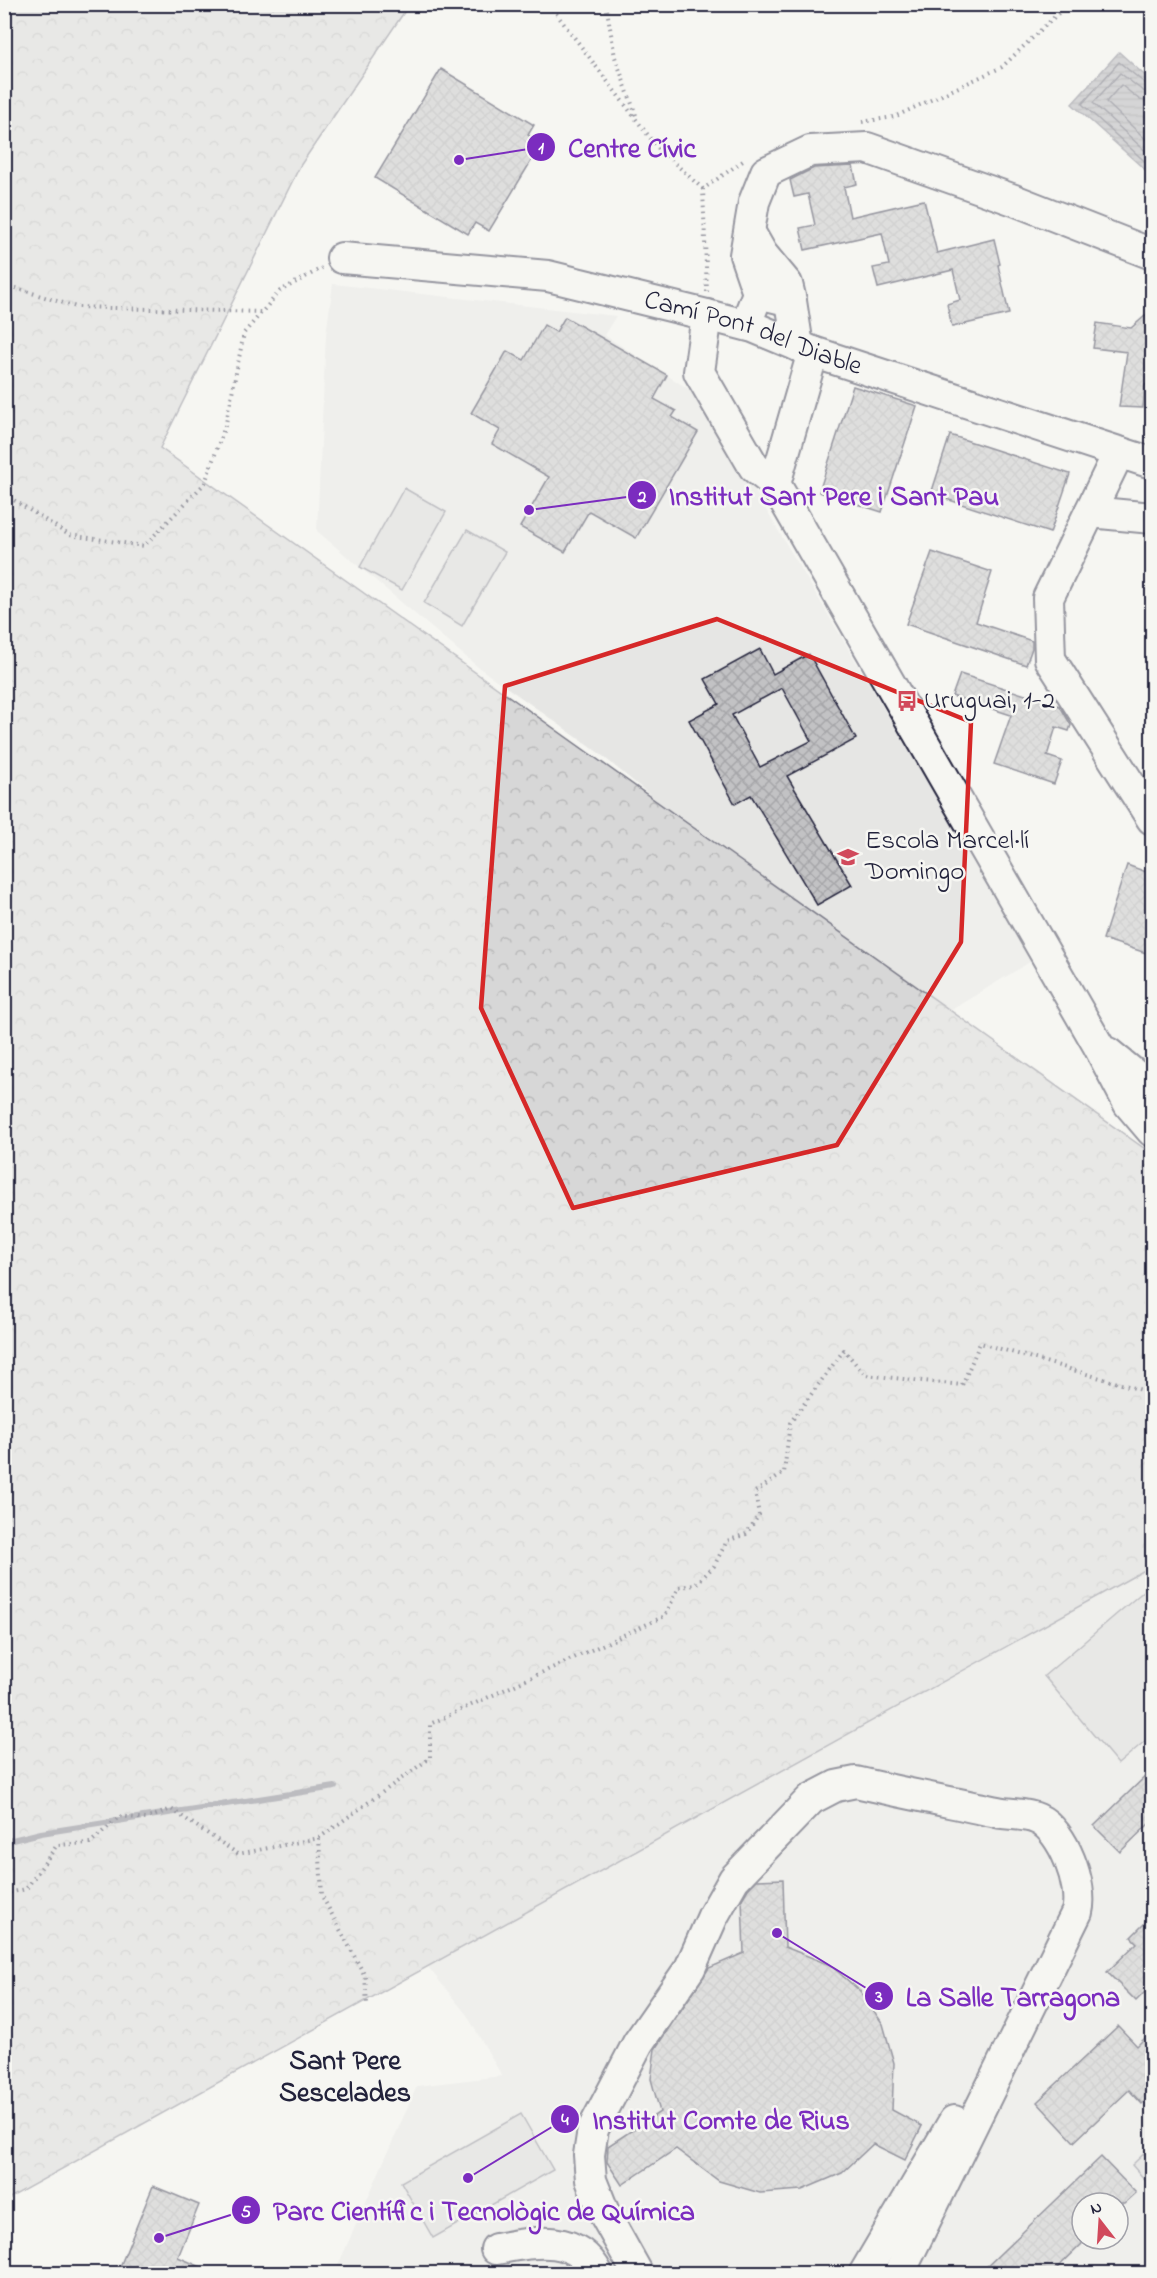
<svg xmlns="http://www.w3.org/2000/svg" width="1157" height="2278" font-family="'Indie Flower',sans-serif">
  <defs>
    <pattern id="forest-crowns" width="20" height="18" patternUnits="userSpaceOnUse" patternTransform="scale(1.5)"><rect width="20" height="18" fill="#d7d7d7"/><path d="M2 6a3 3 0 1 1 6 0M12 15a3 3 0 1 1 6 0" fill="none" stroke="#b8b8b9"/></pattern>
    <pattern id="water-rules" width="6" height="5" patternUnits="userSpaceOnUse" patternTransform="scale(1.5)"><rect width="6" height="5" fill="#adadb3"/><path d="M0 2.5h6" fill="none" stroke="#8c8c93"/></pattern>
    <pattern id="building-cross-hatch" width="8" height="8" patternUnits="userSpaceOnUse" patternTransform="scale(1.5)"><rect width="8" height="8" fill="#c2c2c4"/><path d="M0 0l8 8M0 8l8-8" fill="none" stroke="#a6a6a9"/></pattern>
  </defs>
  <rect width="100%" height="100%" fill="#f6f6f2"/>
  <filter id="ink" filterUnits="userSpaceOnUse"><feTurbulence type="fractalNoise" baseFrequency=".0167" numOctaves="2"/><feDisplacementMap in="SourceGraphic" scale="12" xChannelSelector="R" yChannelSelector="G"/><feConvolveMatrix kernelMatrix="1 2 1 2 8 2 1 2 1" color-interpolation-filters="sRGB"/></filter>
  <g filter="url(#ink)">
    <g fill="#e6e6e4" fill-rule="evenodd">
      <polygon points="333,284 616,316 604,335 690,390 753,488 1033,960 928,1024 599,753 478,667 317,531 326,335"/>
      <path d="M1152,1536V2273L329,2274L336,2270L417,2086L502,2076L467,2015L334,1851ZM1082,2203H1118V2239H1082Z"/>
    </g>
    <g fill="#d7d7d7" stroke="#7c7c89" stroke-width="1.5">
      <polygon points="404,488 446,512 402,590 360,567"/>
      <polygon points="467,530 505,552 462,626 424,603"/>
      <polygon points="1152,1584 1152,1735 1118,1764 1044,1676"/>
      <polygon points="521,2114 553,2170 433,2238 401,2182"/>
      <polygon points="1152,2146 1152,2188 1132,2165"/>
    </g>
    <polygon fill="url(#forest-crowns)" stroke="#7c7c89" stroke-width="1.5" points="5,4 409,5 300,166 160,448 1152,1154 1152,1566 11,2197 5,2204"/>
    <polygon fill="url(#water-rules)" stroke="#757583" stroke-width="1.5" points="1119,52 1152,82 1152,176 1072,104"/>
    <g fill="none" stroke-linecap="round" stroke-linejoin="round">
      <g stroke="#5a5a6b" stroke-width="1.5">
        <polyline points="1152,86 1147,85 1119,62 1082,104 1152,168"/>
        <polyline points="1152,93 1143,91 1120,73 1093,103 1152,157"/>
        <polyline points="1152,102 1140,100 1121,85 1106,102 1152,145"/>
      </g>
      <polyline stroke="#757583" stroke-width="6" points="4,1842 41,1833 335,1787"/>
    </g>
    <g fill="url(#building-cross-hatch)" stroke="#22223b" stroke-width="1.5" fill-rule="evenodd">
      <polygon points="441,69 534,125 528,135 542,143 489,231 475,223 468,234 375,178"/>
      <polygon points="853,166 857,184 844,187 850,217 924,200 937,253 994,239 1000,264 998,265 1009,314 952,327 947,304 960,300 953,270 878,288 873,268 889,265 882,233 805,250 800,228 815,225 808,194 794,197 790,180 814,168"/>
      <polygon points="1152,310 1152,383 1145,385 1143,408 1119,407 1127,352 1093,348 1097,323 1131,328"/>
      <polygon points="565,317 667,375 654,399 676,411 672,417 698,432 636,538 589,511 565,552 520,527 549,477 492,444 500,430 471,413 507,351 524,360 544,325 556,332"/>
      <polygon points="853,386 917,406 882,512 819,492"/>
      <polygon points="950,435 1070,474 1050,533 931,494"/>
      <polygon points="932,552 992,572 976,622 1032,641 1032,648 1026,665 906,624"/>
      <path d="M760,649L773,674L809,654L856,739L787,776L852,885L817,905L751,795L735,804L689,720L719,704L705,679ZM782,688L811,741L760,767L732,715Z"/>
      <polygon points="960,674 1060,706 1071,725 1069,731 1056,727 1047,756 1062,761 1054,784 994,764 1011,715 952,696"/>
      <polygon points="1127,865 1152,874 1152,955 1103,939"/>
      <polygon points="1152,1770 1152,1821 1120,1852 1094,1826"/>
      <polygon points="783,1879 785,1947 830,1965 860,1991 883,2024 894,2063 892,2110 922,2126 905,2160 873,2144 842,2173 802,2190 760,2193 719,2181 676,2149 622,2185 607,2162 608,2146 660,2112 651,2079 655,2049 709,1968 744,1953 742,1899 748,1889 757,1880"/>
      <polygon points="1152,1916 1152,1985 1136,2001 1107,1972 1137,1943 1131,1937"/>
      <polygon points="1118,2026 1137,2046 1152,2031 1152,2094 1142,2104 1129,2090 1074,2142 1037,2102"/>
      <polygon points="1101,2157 1136,2193 1125,2203 1082,2203 1082,2244 1051,2274 979,2274"/>
      <polygon points="153,2186 199,2205 178,2257 217,2274 117,2274"/>
    </g>
    <g fill="none" stroke-linecap="round" stroke-linejoin="round">
      <defs>
        <g id="minor">
          <polyline points="750,233 762,254 787,284 791,301"/>
          <path id="s1" d="M342,258L548,276L707,315L753,327L813,352L1152,463"/>
          <polyline points="758,293 745,255 754,202 766,172 810,151 867,148 1014,200 1152,254"/>
          <polyline points="751,311 758,293 791,301 798,346"/>
          <polyline points="707,315 699,372 754,467 775,484"/>
          <polyline points="813,352 775,484 1098,1045 1129,1104 1152,1131"/>
          <polyline points="1119,452 1048,598 1050,659 1152,819"/>
          <polyline points="1090,512 1152,518"/>
          <polyline points="1108,1053 1152,1089"/>
          <path d="M496,2249C533,2242 576,2232 598,2274"/>
          <path d="M638,2274L605,2215L591,2180L589,2155L593,2129L638,2043L690,1968L713,1916L734,1879L811,1799L836,1786L856,1782C903,1793 950,1802 997,1812C1010,1815 1026,1813 1038,1819C1063,1830 1084,1886 1077,1912L899,2274"/>
          <polyline points="864,2274 954,2121"/>
        </g>
      </defs>
      <use href="#minor" stroke="#22223b" stroke-width="34"/>
      <g stroke="#22223b" stroke-width="4" stroke-dasharray="1.5 4.5" stroke-linecap="butt">
        <polyline points="549,4 657,147 703,189"/>
        <polyline points="606,4 615,57 637,118"/>
        <polyline points="862,122 894,117 1002,67 1068,4"/>
        <polyline points="4,286 10,286 76,307 261,312"/>
        <polyline points="707,292 703,189 743,161"/>
        <polyline points="4,494 69,535 144,546 205,483 226,423 244,333 280,291 322,268"/>
        <polyline points="319,1838 322,1896 365,1976 367,2004"/>
        <polyline points="4,1894 26,1889 57,1845 90,1843 120,1816 146,1819 171,1809 238,1854 319,1838 430,1758 430,1724 665,1616 679,1587 695,1585 714,1566 727,1541 746,1534 759,1515 755,1492 784,1473 790,1423 844,1350 865,1375 962,1385 980,1343 1152,1393"/>
      </g>
      <use href="#minor" stroke="#f6f6f2" stroke-width="30"/>
    </g>
  </g>
  <path d="M0 0H1157V2278H0ZM717,619L971,722L961,942L837,1145L573,1208L481,1008L505,686Z" fill="#f6f6f2" fill-opacity=".55" fill-rule="evenodd"/>
  <path fill="none" stroke="#d62828" stroke-width="4.5" stroke-linejoin="round" d="M717,619L971,722L961,942L837,1145L573,1208L481,1008L505,686Z"/>
  <defs>
    <symbol id="bus-bare" viewBox="-9 -9 18 18"><path d="M-5-6H5V4H4V6H2V4H-2V6H-4V4H-5ZM-3.5-4V0h7V-4ZM-3.5 1.2v1.5H-2V1.2ZM2 1.2v1.5H3.5V1.2Z" fill="#d1495b" stroke="#f6f6f2" stroke-width="2.5" paint-order="stroke"/></symbol>
    <symbol id="school-bare" viewBox="-9 -9 18 18"><path d="M0-5L7-2L0 1L-7-2ZM-4 1L0 2.5L4 1V4Q0 6-4 4Z" fill="#d1495b" stroke="#f6f6f2" stroke-width="2.5" paint-order="stroke"/></symbol>
  </defs>
  <g fill-rule="evenodd">
    <use href="#bus-bare" x="892" y="686" width="30" height="30"/>
    <use href="#school-bare" x="833" y="842" width="30" height="30"/>
  </g>
  <g text-anchor="middle" dominant-baseline="central" stroke-width="5" stroke-linejoin="round" paint-order="stroke">
    <g font-size="27" fill="#22223b" stroke="#f6f6f2">
      <text stroke="none"><textPath href="#s1" startOffset="420">Camí Pont del Diable</textPath></text>
    </g>
    <g font-size="27" fill="#22223b" stroke="#f6f6f2" text-anchor="start">
      <text x="924" y="701">Uruguai, 1-2</text>
      <text x="865" y="841">Escola Marcel·lí<tspan x="865" dy="31">Domingo</tspan></text>
    </g>
    <g font-size="28" font-weight="bold" fill="#22223b" stroke="#f6f6f2">
      <text x="345" y="2062">Sant Pere<tspan x="345" dy="32">Sescelades</tspan></text>
    </g>
  </g>
  <path fill="none" stroke="#7b2cbf" stroke-width="2" d="M459 160L541 147M529 510L642 495M777 1933L879 1996M468 2178L565 2119M159 2238L246 2210"/>
  <g fill="#7b2cbf" stroke="#f6f6f2" stroke-width="2">
    <circle cx="459" cy="160" r="6"/>
    <circle cx="529" cy="510" r="6"/>
    <circle cx="777" cy="1933" r="6"/>
    <circle cx="468" cy="2178" r="6"/>
    <circle cx="159" cy="2238" r="6"/>
    <circle cx="541" cy="147" r="15"/>
    <circle cx="642" cy="495" r="15"/>
    <circle cx="879" cy="1996" r="15"/>
    <circle cx="565" cy="2119" r="15"/>
    <circle cx="246" cy="2210" r="15"/>
  </g>
  <g font-size="18" text-anchor="middle" font-weight="bold" fill="#fff">
    <text x="541" y="153">1</text>
    <text x="642" y="502">2</text>
    <text x="879" y="2002">3</text>
    <text x="565" y="2125">4</text>
    <text x="246" y="2217">5</text>
  </g>
  <g font-size="28" text-anchor="middle" font-weight="bold" fill="#7b2cbf" stroke="#f6f6f2" stroke-width="5" stroke-linejoin="round" paint-order="stroke">
    <text x="632" y="157">Centre Cívic</text>
    <text x="834" y="505">Institut Sant Pere i Sant Pau</text>
    <text x="1013" y="2006">La Salle Tarragona</text>
    <text x="721" y="2129">Institut Comte de Rius</text>
    <text x="484" y="2220">Parc Científic i Tecnològic de Química</text>
  </g>
  <rect width="1157" height="2278" fill="none" stroke="#f6f6f2" stroke-width="24"/>
  <rect x="12" y="12" width="1133" height="2254" fill="none" stroke="#22223b" stroke-width="2" filter="url(#ink)"/>
  <g transform="translate(1100 2221) rotate(343)"><circle r="28" fill="#f6f6f2" stroke="#a1a1a9" stroke-width="1.5"/>
  <path d="M0-4.5L10 22L0 15L-10 22Z" fill="#d1495b"/>
  <text y="-9" font-size="16" font-weight="bold" text-anchor="middle" fill="#22223b">N</text>
  </g>
</svg>
